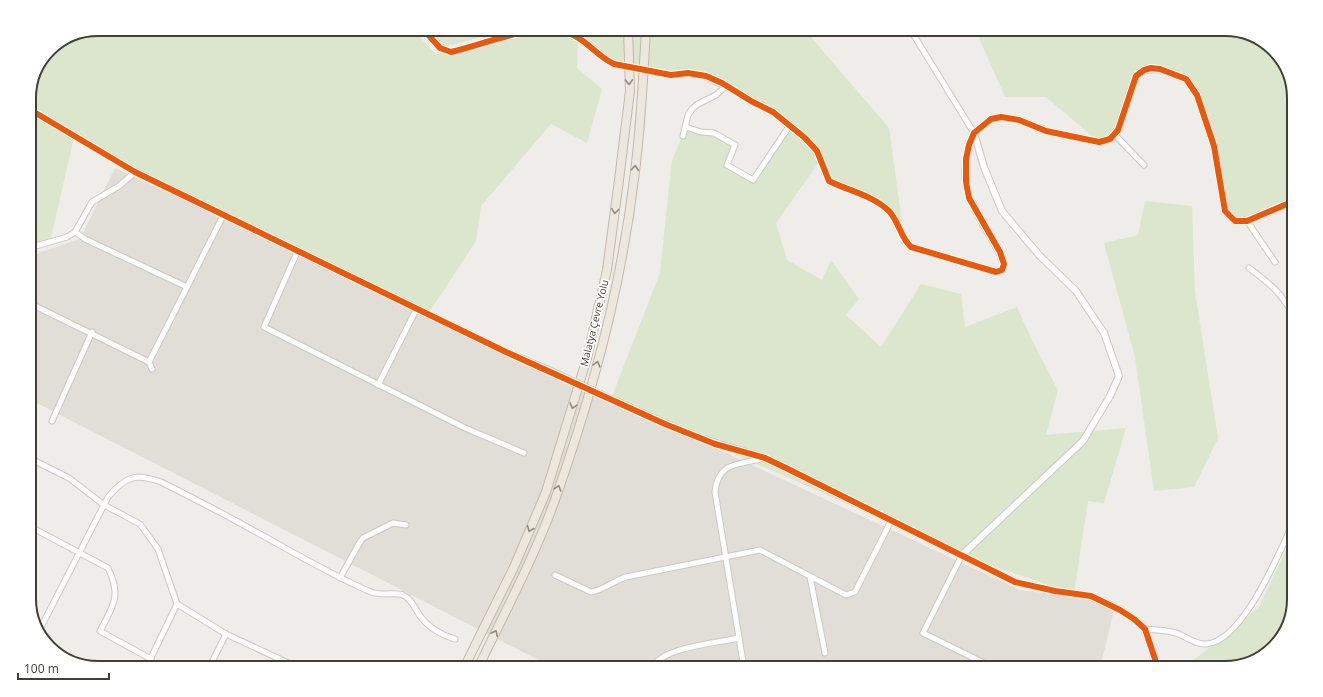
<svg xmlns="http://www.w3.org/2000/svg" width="1323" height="697" font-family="'Open Sans',sans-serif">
  <rect width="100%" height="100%" fill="#eeede9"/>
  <polygon fill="#e1ded7" points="115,168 1020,590 1116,602 1100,668 554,668 29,399 29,256 80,239"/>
  <g fill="#dbe6cc">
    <polygon points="99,29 412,29 436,54 526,35 503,31 440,48 424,29 804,29 889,128 904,236 897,222 877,202 829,181 819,162 776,223 787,260 822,280 831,260 859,299 846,315 881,347 921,284 961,294 965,327 1017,307 1034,344 1058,390 1046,435 1126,428 1104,503 1088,501 1074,594 962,555 611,399 660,273 672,160 686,127 726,140 735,145 727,165 753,180 788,128 778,116 688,73 614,64 589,46 578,43 577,68 602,89 587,143 551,124 481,206 476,241 428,314 109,158 29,108 29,94 50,49 72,34"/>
    <polygon points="982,29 1224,29 1255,36 1282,60 1294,94 1294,201 1247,221 1229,215 1221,193 1201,106 1186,79 1144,70 1114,134 1099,142 1046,97 1005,97 976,31"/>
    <polygon points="29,109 74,137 50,242 29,248"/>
    <polygon points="1145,201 1192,206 1195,292 1218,438 1194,487 1154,491 1135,357 1104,243 1138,235"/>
    <polygon points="1294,533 1294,598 1287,629 1263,656 1225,668 1183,668 1216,643 1259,607"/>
  </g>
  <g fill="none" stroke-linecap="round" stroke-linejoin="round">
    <defs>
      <g id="minor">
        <path d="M423,29L440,48L451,52C483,45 534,22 565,32C585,37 596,56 614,64"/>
        <path d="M671,75L688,73L706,76L773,112L805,138L817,151L829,181C849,191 872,195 889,211C899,222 901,238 911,247L996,272L1002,270L1004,264C995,241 979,222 970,199C961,178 965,152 974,133L910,29"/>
        <polyline points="686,127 701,132 714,133 735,145 727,165 753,180 790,125"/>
        <polyline points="1114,134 1144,165"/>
        <polyline points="683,136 688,115 692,109 698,104 716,95 726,86"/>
        <polyline points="1247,221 1275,262"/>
        <polyline points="75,232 85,239 187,287 224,214"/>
        <polyline points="29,248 67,237 75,232 92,202 119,186 135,172"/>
        <polyline points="298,250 264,327 465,428 524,453"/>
        <path d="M1249,268C1260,276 1271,284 1280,295C1285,301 1287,307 1294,312"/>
        <polyline points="29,303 149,362 187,287"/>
        <polyline points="149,362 152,369"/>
        <polyline points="378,385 417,308"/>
        <polyline points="52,421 92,332"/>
        <polyline points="29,458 69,478 104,505 140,524 158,549 177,604 146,668"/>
        <path d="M29,526L108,568C122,596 113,606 100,631L151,659"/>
        <polyline points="962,555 923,633 994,668"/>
        <path d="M555,575L591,592C604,590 613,581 626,577L760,550L846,595L855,592L891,521"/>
        <polyline points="810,577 825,653"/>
        <polyline points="340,578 360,542 363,538 393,523 406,525"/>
        <polyline points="177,604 226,634 299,668"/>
        <path d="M1145,629C1154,630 1164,630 1172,632C1184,634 1194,645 1206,644C1243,642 1280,551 1294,521"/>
        <path d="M39,631L108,497C126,476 135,473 161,482C193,498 226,515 258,533C295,553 331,575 371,592C382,596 397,592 403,595C412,599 415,609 420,616C429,628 441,635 455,639"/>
        <polyline points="209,668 226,634"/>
        <path d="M652,668C662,647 717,643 739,638"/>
        <path d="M744,668L715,492C718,461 739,465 765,458"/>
        <polyline points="1052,668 1058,668"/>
      </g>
      <g id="tertiary">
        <polyline points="29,109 135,172 506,352 558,374"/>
        <polyline points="611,399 694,436 765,458 786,468 1015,582 1055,591 1091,596 1120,610 1134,619 1145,629 1158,668"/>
        <polyline points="962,555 1083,441 1110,396 1119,376 1104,333 1076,291 1039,255 1002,211 984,167 974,133 991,119 1001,117 1019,120 1046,131 1099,142 1110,139 1118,130 1136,76 1144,70 1160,69 1186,79 1197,95 1214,146 1225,211 1235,221 1247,221 1294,201"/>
      </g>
      <g id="trunk">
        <polyline points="464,668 514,567 546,492 587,358 607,270 619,180 630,91 628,29"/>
        <path d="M478,668C505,612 535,556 556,497C592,395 621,288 634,179C641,129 643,79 646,29"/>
      </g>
    </defs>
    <use href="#minor" stroke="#cac9c5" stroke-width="7"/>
    <use href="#tertiary" stroke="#cac9c5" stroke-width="8"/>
    <use href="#trunk" stroke="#c3b9a7" stroke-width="10"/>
    <use href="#minor" stroke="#fcfcfc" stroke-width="5"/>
    <use href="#tertiary" stroke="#fcfcfc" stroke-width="6"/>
    <use href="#trunk" stroke="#ece8df" stroke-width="8"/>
    <defs>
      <polyline id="minor-bridge" points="614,64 671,75"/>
      <polyline id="tertiary-bridge" points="558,374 611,399"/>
    </defs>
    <use href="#minor-bridge" stroke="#cac9c5" stroke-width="7" stroke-linecap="butt"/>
    <use href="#tertiary-bridge" stroke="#cac9c5" stroke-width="8" stroke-linecap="butt"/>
    <use href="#minor-bridge" stroke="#fcfcfc" stroke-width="5"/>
    <use href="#tertiary-bridge" stroke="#fcfcfc" stroke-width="6"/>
    <defs>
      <g id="cycleway">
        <path d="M423,29L440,48L451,52C483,45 534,22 565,32C585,37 596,56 614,64L671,75L688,73L706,76L722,83L751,101L773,112L805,138L817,151L829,181C849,191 872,195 889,211C899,222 901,238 911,247L996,272L1002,270L1004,264L1000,252L969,198L966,182V159L969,145L974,133L991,119L1001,117L1019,120L1046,131L1099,142L1110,139L1118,130L1136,76L1144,70L1151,68L1160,69L1186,79L1197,95L1214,146L1225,211L1235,221H1247L1294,201"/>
        <polyline points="29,109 135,172 506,352 665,424 715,444 765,458 786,468 1015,582 1055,591 1091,596 1120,610 1134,619 1145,629 1158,668"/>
      </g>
    </defs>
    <use href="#cycleway" stroke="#fff" stroke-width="8"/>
    <use href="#cycleway" stroke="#e8590c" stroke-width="6"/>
  </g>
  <defs><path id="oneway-chevron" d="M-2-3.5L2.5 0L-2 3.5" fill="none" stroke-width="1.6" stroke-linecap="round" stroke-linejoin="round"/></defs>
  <g stroke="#8f8a82">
    <use href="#oneway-chevron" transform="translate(629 82) rotate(88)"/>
    <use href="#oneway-chevron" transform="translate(635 168) rotate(-85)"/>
    <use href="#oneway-chevron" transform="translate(615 211) rotate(97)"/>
    <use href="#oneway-chevron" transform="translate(597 364) rotate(-74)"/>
    <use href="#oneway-chevron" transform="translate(573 406) rotate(106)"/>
    <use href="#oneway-chevron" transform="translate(558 488) rotate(-72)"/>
    <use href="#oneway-chevron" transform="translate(530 529) rotate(113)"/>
    <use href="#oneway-chevron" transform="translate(495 633) rotate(-64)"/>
  </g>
  <g text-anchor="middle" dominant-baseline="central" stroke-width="3.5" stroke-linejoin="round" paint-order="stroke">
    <g font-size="10" fill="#433e36" stroke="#fff">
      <text transform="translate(594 323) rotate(-76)">Malatya Çevre Yolu</text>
    </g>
  </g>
  <path d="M0 0H1323V697H0ZM98 36H1225A62 62 0 0 1 1287 98V599A62 62 0 0 1 1225 661H98A62 62 0 0 1 36 599V98A62 62 0 0 1 98 36Z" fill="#fff" fill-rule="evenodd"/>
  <path fill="none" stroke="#433e36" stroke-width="2" d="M98 36H1225A62 62 0 0 1 1287 98V599A62 62 0 0 1 1225 661H98A62 62 0 0 1 36 599V98A62 62 0 0 1 98 36Z"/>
  <path d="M18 673v6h91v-6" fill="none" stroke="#433e36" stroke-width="2"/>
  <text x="24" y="673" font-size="12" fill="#433e36" stroke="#ffffff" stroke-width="3" paint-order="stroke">100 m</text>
</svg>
